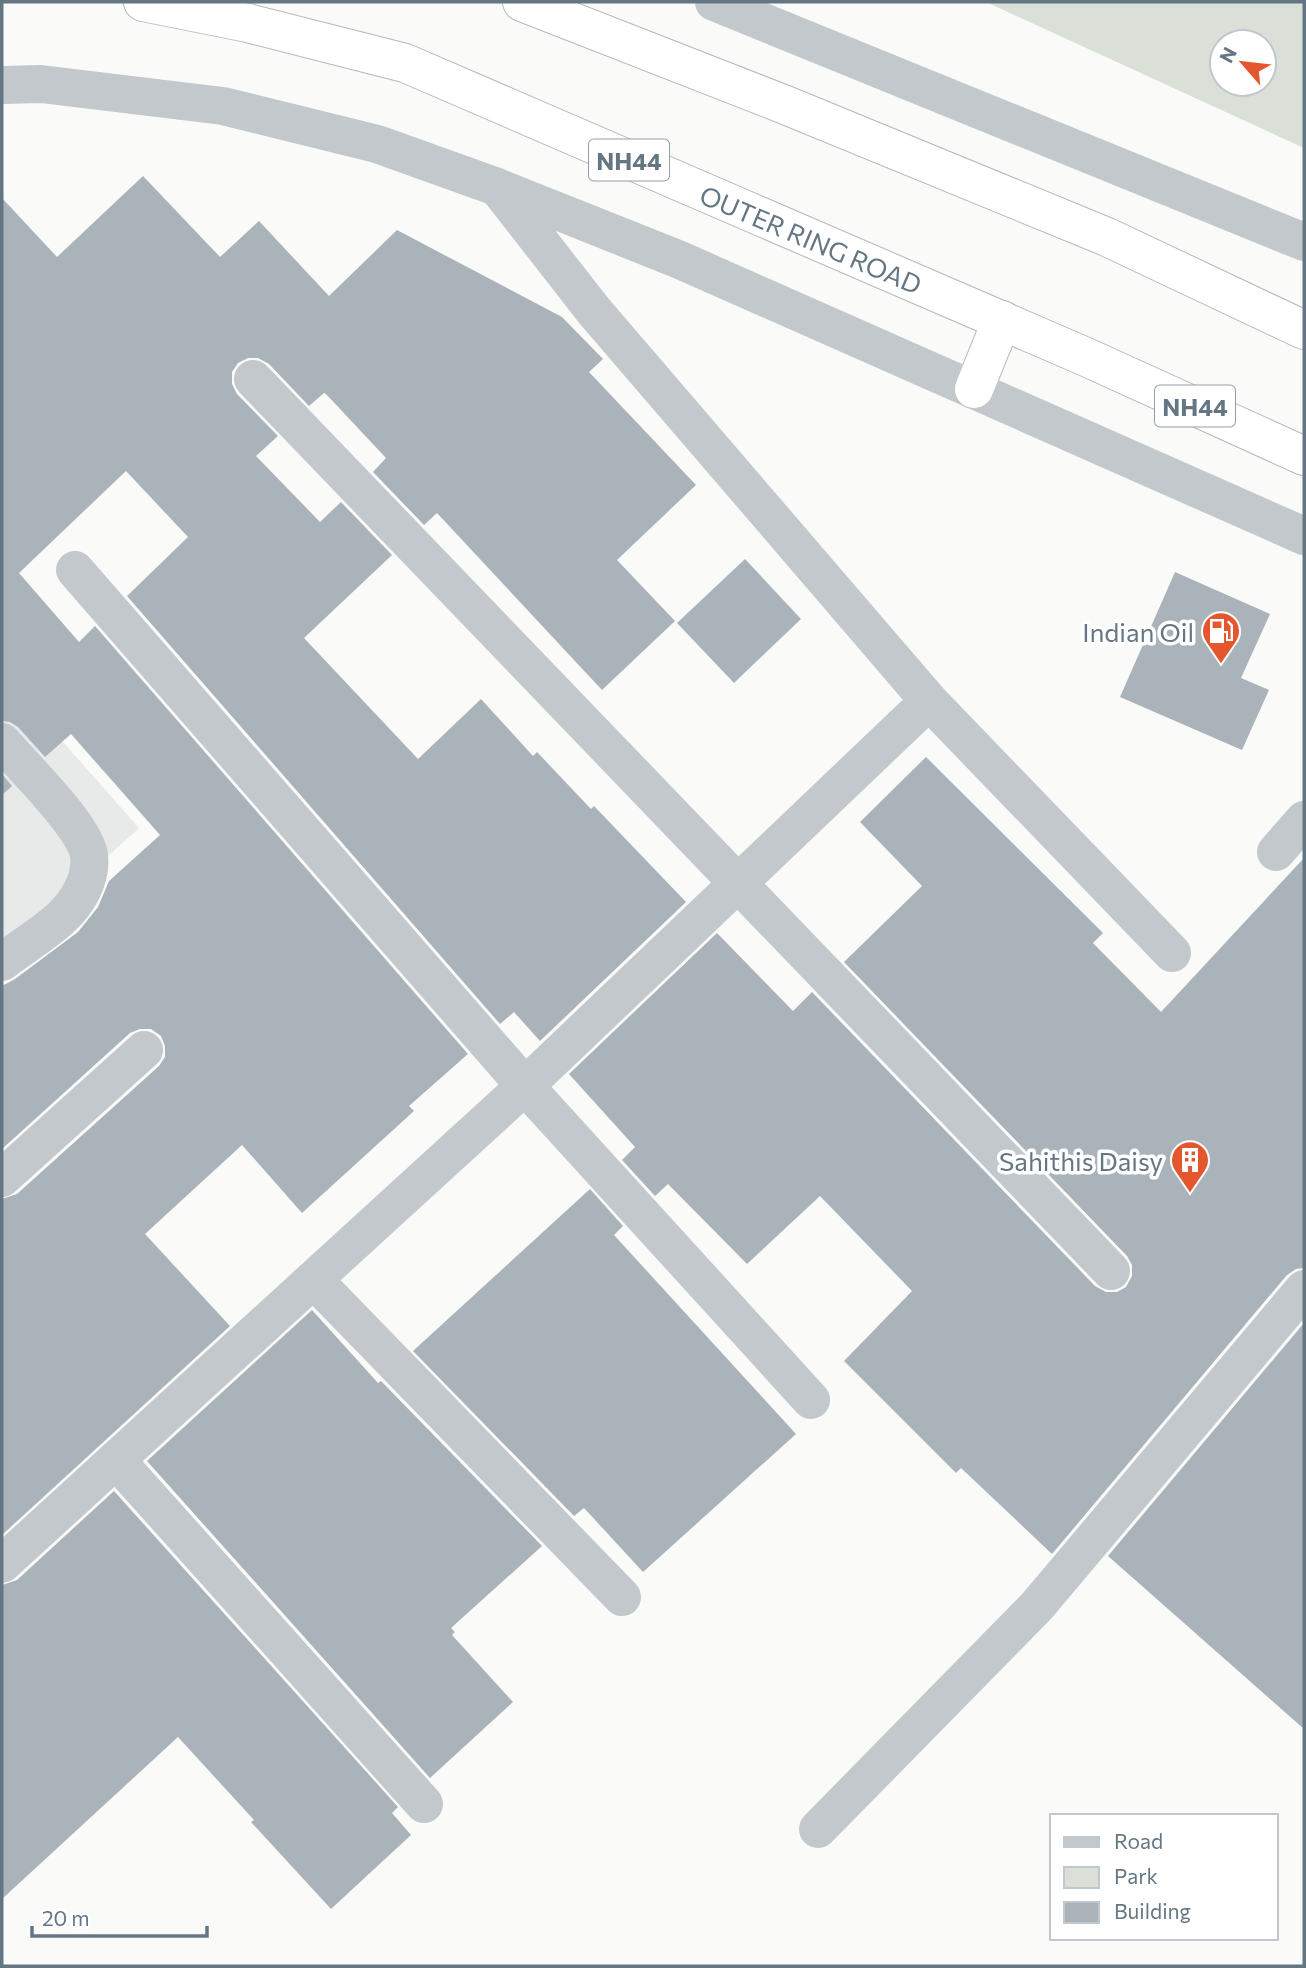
<svg xmlns="http://www.w3.org/2000/svg" width="1306" height="1968" font-family="Commissioner,sans-serif">
  <rect width="100%" height="100%" fill="#fafaf8"/>
  <polygon fill="#e8e9e9" points="2,673 139,828 2,952"/>
  <path fill="#dadfd7" fill-rule="evenodd" d="M986,2H1304V148ZM1222,42H1264V84H1222Z"/>
  <g fill="#aab3b9">
    <polygon points="143,176 220,257 259,221 329,296 397,230 562,317 603,359 589,372 696,485 617,560 675,621 602,690 437,513 424,525 373,472 386,458 326,394 324,393 309,406 269,364 258,358 248,358 238,363 232,372 232,384 237,394 278,436 256,456 320,522 341,502 392,555 304,638 418,759 481,699 533,756 537,752 591,809 594,806 686,902 540,1041 514,1012 500,1024 127,596 188,537 126,471 19,573 79,642 95,626 468,1054 409,1106 414,1111 302,1213 242,1145 145,1234 230,1326 2,1535 2,1199 17,1194 159,1066 165,1057 165,1046 161,1036 151,1029 140,1029 130,1033 2,1149 2,986 15,979 78,932 98,907 109,881 160,835 71,734 45,757 18,727 10,722 2,721 2,198 57,257"/>
    <polygon points="745,559 801,619 734,683 677,623"/>
    <polygon points="1175,572 1270,614 1241,678 1269,690 1242,750 1120,697"/>
    <polygon points="926,757 1103,933 1093,943 1161,1012 1304,858 1304,1268 1296,1269 1287,1275 1052,1554 961,1468 956,1473 844,1361 912,1291 820,1196 747,1264 668,1184 655,1196 622,1160 635,1147 569,1074 717,933 793,1011 812,992 1095,1286 1106,1292 1117,1292 1126,1287 1132,1276 1132,1265 1127,1256 844,962 922,886 860,822"/>
    <polygon points="2,774 12,786 2,795"/>
    <polygon points="590,1189 623,1226 614,1235 796,1434 643,1572 584,1508 574,1516 413,1351"/>
    <polygon points="312,1310 378,1383 381,1381 542,1546 451,1628 455,1632 452,1635 513,1702 430,1778 147,1461"/>
    <polygon points="1304,1323 1304,1729 1108,1556"/>
    <polygon points="114,1491 398,1807 392,1813 411,1835 331,1909 251,1822 254,1820 178,1737 2,1899 2,1585 17,1580"/>
  </g>
  <g fill="none" stroke-linecap="round" stroke-linejoin="round">
    <defs>
      <g id="highway">
        <polyline points="143,2 248,23 405,63 1086,357 1304,456"/>
        <polyline points="522,2 783,104 1107,237 1304,330"/>
        <polyline points="974,389 1002,320"/>
      </g>
    </defs>
    <use href="#highway" stroke="#b4b9bd" stroke-width="40"/>
    <g stroke="#c3c8cc" stroke-width="38">
      <polyline points="714,2 1304,242"/>
      <polyline points="2,85 41,84 223,106 377,144 497,187 680,260 1304,536"/>
      <polyline points="498,188 594,311 929,701 1172,953"/>
      <polyline points="253,379 1111,1271"/>
      <polyline points="75,570 525,1086 811,1400"/>
      <path d="M2,742C22,766 86,827 89,856C92,878 78,902 62,917C44,934 21,947 2,962"/>
      <polyline points="1276,852 1304,820"/>
      <polyline points="2,1178 144,1050"/>
      <polyline points="314,1280 622,1597"/>
      <polyline points="116,1460 424,1804"/>
      <polyline points="2,1564 525,1086 929,701"/>
      <polyline points="818,1829 1037,1606 1304,1289"/>
    </g>
    <use href="#highway" stroke="#fff" stroke-width="38"/>
  </g>
  <defs>
    <symbol id="fuel-pin" viewBox="-11 -11 22 30"><path d="M0 17L-7.5 6A9.5 9.5 0 1 1 7.5 6Z" fill="#e4572e" stroke="#fff"/><path d="M-5.5-6h7V0h2V4h1.3V-2.5L3-4.5l.8-.8L6-3V5H2.5V1h-1V6h-7ZM-4.2-4.7v3.2H.2V-4.7Z" fill="#fff"/></symbol>
    <symbol id="building-pin" viewBox="-11 -11 22 30"><path d="M0 17L-7.5 6A9.5 9.5 0 1 1 7.5 6Z" fill="#e4572e" stroke="#fff"/><path d="M-4-6H4V6H1V3H-1V6H-4ZM-2.5-4.3h1.7v1.8h-1.7ZM.8-4.3h1.7v1.8H.8ZM-2.5-1h1.7V.8h-1.7ZM.8-1h1.7V.8H.8Z" fill="#fff"/></symbol>
  </defs>
  <g fill-rule="evenodd">
    <use href="#fuel-pin" x="1199" y="609" width="44" height="60"/>
    <use href="#building-pin" x="1168" y="1138" width="44" height="60"/>
  </g>
  <g text-anchor="middle" dominant-baseline="central" stroke-width="7" stroke-linejoin="round" paint-order="stroke">
    <g fill="#fff" stroke="#939fa8" stroke-width="2">
      <rect x="589" y="139.5" width="80" height="41" rx="5"/>
      <rect x="1155" y="385.5" width="80" height="41" rx="5"/>
    </g>
    <g font-size="24" font-weight="bold" fill="#657683">
      <text x="629" y="160">NH44</text>
      <text x="1195" y="406">NH44</text>
    </g>
    <g font-size="26" fill="#657683" stroke="#fff">
      <text transform="translate(811 239) rotate(23)">OUTER RING ROAD</text>
    </g>
    <g font-size="26" fill="#657683" stroke="#fff" text-anchor="end">
      <text x="1194" y="631">Indian Oil</text>
      <text x="1163" y="1160">Sahithis Daisy</text>
    </g>
  </g>
  <rect width="1306" height="1968" fill="none" stroke="#657683" stroke-width="7"/>
  <rect x="1050" y="1814" width="228" height="126" fill="#ffffff" stroke="#c1c8cd" stroke-width="2"/>
  <rect x="1064" y="1837" width="35" height="10" fill="#c3c8cc" stroke="#c1c8cd" stroke-width="2"/>
  <text x="1114" y="1849" font-size="21" fill="#657683">Road</text>
  <rect x="1064" y="1867" width="35" height="21" fill="#dadfd7" stroke="#c1c8cd" stroke-width="2"/>
  <text x="1114" y="1884" font-size="21" fill="#657683">Park</text>
  <rect x="1064" y="1902" width="35" height="21" fill="#aab3b9" stroke="#c1c8cd" stroke-width="2"/>
  <text x="1114" y="1919" font-size="21" fill="#657683">Building</text>
  <g transform="translate(1243 63) rotate(298)"><circle r="33" fill="#ffffff" stroke="#c1c8cd" stroke-width="2"/>
  <path d="M0-5L12 26L0 18L-12 26Z" fill="#e4572e"/>
  <text y="-10" font-size="19" font-weight="bold" text-anchor="middle" fill="#657683">N</text>
  </g>
  <path d="M32 1926v10h175v-10" fill="none" stroke="#657683" stroke-width="3.5"/>
  <text x="42" y="1926" font-size="21" fill="#657683" stroke="#ffffff" stroke-width="5" paint-order="stroke">20 m</text>
</svg>
